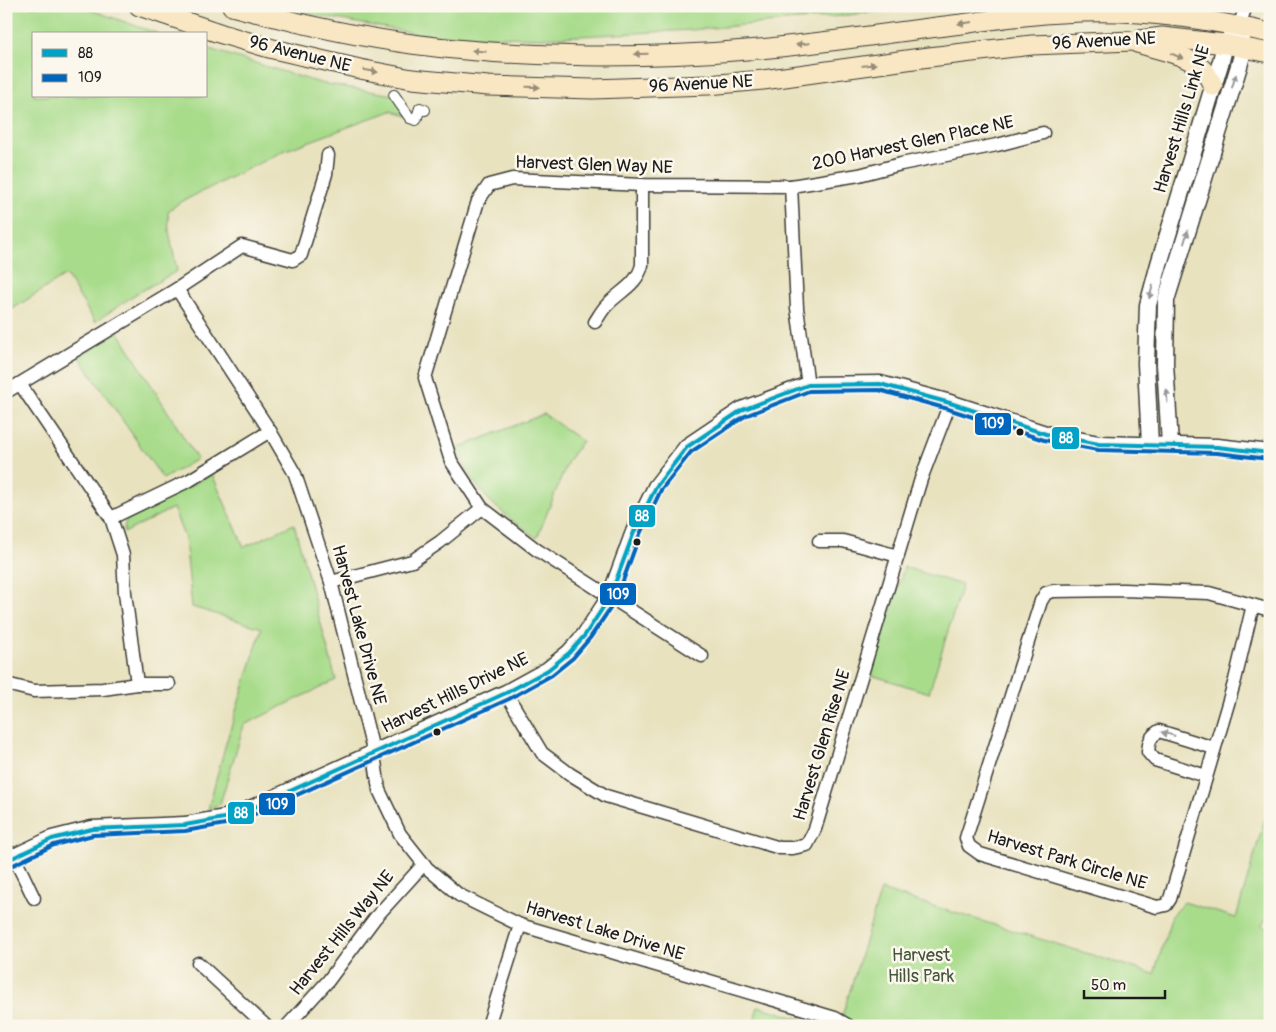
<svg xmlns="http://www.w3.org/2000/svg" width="1276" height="1032" font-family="Pangolin,sans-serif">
  <rect width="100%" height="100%" fill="#fbf7ec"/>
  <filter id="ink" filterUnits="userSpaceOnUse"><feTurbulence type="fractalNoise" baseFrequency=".02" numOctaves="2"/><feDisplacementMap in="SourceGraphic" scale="10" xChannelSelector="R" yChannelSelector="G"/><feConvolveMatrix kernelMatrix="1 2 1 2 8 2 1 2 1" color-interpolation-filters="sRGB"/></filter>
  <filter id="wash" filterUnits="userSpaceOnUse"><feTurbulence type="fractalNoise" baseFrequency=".0096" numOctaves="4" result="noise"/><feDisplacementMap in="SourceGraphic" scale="20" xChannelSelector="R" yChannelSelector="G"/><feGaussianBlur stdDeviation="1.12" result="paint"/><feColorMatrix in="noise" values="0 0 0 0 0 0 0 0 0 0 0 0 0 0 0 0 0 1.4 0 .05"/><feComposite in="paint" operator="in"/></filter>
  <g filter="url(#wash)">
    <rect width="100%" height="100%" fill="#e8e2bf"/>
    <g fill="#a8dc8b" stroke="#627c54">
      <polygon points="6,6 80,6 159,34 34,34 34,96 206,96 206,48 320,83 394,95 409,118 389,112 286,150 179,203 168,211 169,231 177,271 136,294 95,322 66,275 6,313"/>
      <polygon points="284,6 917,6 841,16 691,30 542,38 424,35 314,15"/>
      <polygon points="118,331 197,459 163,479 79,357"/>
      <path d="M544,414L582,441L568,461L537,538C511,520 484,501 469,473C464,465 461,456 458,448Z"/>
      <polygon points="212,474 244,547 294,524 336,680 244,725 220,804 208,809 226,743 262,628 192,607 185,539 173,508 124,533 124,528 126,520"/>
      <polygon points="904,567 962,585 929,693 871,675"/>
      <polygon points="1270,801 1270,909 1262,926 1270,929 1270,1026 839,1026 881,890 1154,974 1172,915 1184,902 1236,918"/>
      <polygon points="758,1006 823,1026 753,1026"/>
    </g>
  </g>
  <g filter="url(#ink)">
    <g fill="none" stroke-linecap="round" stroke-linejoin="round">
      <defs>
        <polyline id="pedestrian" points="394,95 410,118 416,120 420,108 425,110"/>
        <g id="minor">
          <polyline points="1239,26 1246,6"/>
          <polyline points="791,186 859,175 901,164 997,145 1043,133"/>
          <polyline points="177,289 270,431 295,474 331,582 374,754 379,790 400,834 427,868 459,895 520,925 798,1007 835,1018 849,1026"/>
          <path d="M595,322C599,316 602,310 607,305C620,291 637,285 642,265V185"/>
          <polyline points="20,384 111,518 123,555 125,593 137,684"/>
          <polyline points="6,392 177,289 242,246 293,260 301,255 326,174 328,155"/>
          <polyline points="111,518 190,480 270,431"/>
          <polyline points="819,541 843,541 898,556"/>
          <polyline points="331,582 412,561 440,542 482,508"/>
          <polyline points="1253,605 1235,680 1170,899 1166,905 1157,907 980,854 969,846 966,838 1041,601 1046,593 1053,591 1123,590 1209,593 1270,610"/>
          <polyline points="702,656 537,550 482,508 451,461 425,378 478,201 489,185 512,179 642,185 791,186 797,308 808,385"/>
          <polyline points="6,684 34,691 103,689 137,684 169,684"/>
          <polyline points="506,693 542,753 570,774 606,796 780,848 793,848 807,845 815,829 921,479 950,403"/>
          <path d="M1206,776L1155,760L1148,752C1149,741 1150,737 1159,731L1214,748"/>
          <path d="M6,849C18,860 26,883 34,898"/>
          <polyline points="198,963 266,1026"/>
          <polyline points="287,1026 328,981 375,918 424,864"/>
          <polyline points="488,1026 520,925"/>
        </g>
        <g id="tertiary">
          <polyline points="1150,445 1146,363 1148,305 1159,264 1221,61 1225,44 1233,34"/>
          <polyline points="1170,445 1165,363 1166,300 1239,66 1244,48 1241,36"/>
          <polyline points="6,861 52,839 92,829 185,825 235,816 506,693 548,670 569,653 585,635 610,597 634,532 656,487 687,447 742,410 808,385 880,384 950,403 1046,434 1099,444 1217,447 1270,453"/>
        </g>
        <g id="secondary">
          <polyline points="139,6 222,34 269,48 360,69 412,79 488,86 593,89 708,85 763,80 921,58 1032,45 1132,41 1162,37 1225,44 1270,53"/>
          <path d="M232,6C291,22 352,36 412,44C523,59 647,59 759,49C826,43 894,32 962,24C1002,18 1042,13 1082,12C1144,10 1209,19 1270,33"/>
          <path d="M1137,43C1156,49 1185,54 1200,67C1206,72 1210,79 1213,86"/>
        </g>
      </defs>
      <use href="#pedestrian" stroke="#3b3a34" stroke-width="12"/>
      <use href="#minor" stroke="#3b3a34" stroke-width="15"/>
      <use href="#tertiary" stroke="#3b3a34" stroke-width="19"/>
      <use href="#secondary" stroke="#3b3a34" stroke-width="21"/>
      <use href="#pedestrian" stroke="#fff" stroke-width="10"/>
      <use href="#minor" stroke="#fff" stroke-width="12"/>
      <use href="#tertiary" stroke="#fff" stroke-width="16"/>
      <use href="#secondary" stroke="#f9e7c3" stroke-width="19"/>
      <defs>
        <polyline id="bus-1" points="6,861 52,839 92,829 185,825 235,816 506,693 548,670 569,653 585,635 610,597 634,532 656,487 687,447 742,410 808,385 880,384 950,403 1046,434 1099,444 1217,447 1270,453"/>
        <polyline id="bus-2" points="9,867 54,845 93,835 185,831 237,822 509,699 552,675 573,658 590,638 616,600 640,534 661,490 691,452 745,416 809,391 879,390 948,409 1044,440 1098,450 1217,453 1269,459"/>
      </defs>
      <use href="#bus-1" stroke="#fbf7ec" stroke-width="8"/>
      <use href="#bus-2" stroke="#fbf7ec" stroke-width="8"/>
      <use href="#bus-1" stroke="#01a2c5" stroke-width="4"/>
      <use href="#bus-2" stroke="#0065bd" stroke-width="4"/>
    </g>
    <defs><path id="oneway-solid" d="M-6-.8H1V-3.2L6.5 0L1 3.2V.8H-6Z" transform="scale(1.25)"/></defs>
    <g fill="#968c78">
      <use href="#oneway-solid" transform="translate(965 23) rotate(173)"/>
      <use href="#oneway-solid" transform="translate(803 44) rotate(173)"/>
      <use href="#oneway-solid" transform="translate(479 51) rotate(-174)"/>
      <use href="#oneway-solid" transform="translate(641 54) rotate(179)"/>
      <use href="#oneway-solid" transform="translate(1177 56) rotate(22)"/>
      <use href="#oneway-solid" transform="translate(869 65) rotate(-8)"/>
      <use href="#oneway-solid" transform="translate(371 71) rotate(10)"/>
      <use href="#oneway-solid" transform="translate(533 87) rotate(2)"/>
    </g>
    <g fill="#999">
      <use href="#oneway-solid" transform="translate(1234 81) rotate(-73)"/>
      <use href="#oneway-solid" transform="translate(1186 237) rotate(-73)"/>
      <use href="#oneway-solid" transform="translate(1151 292) rotate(105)"/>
      <use href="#oneway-solid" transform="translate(1167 396) rotate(-93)"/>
      <use href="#oneway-solid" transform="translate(1168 734) rotate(-164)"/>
    </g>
  </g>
  <g fill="#1c1c1c" stroke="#fbf7ec" stroke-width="2">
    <circle cx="1020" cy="432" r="4.5"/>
    <circle cx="637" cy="542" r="4.5"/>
    <circle cx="437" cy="732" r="4.5"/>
  </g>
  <g text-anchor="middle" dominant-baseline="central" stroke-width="5" stroke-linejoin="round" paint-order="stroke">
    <g font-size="18" fill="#1c1c1c" stroke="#fbf7ec">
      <text transform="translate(1104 41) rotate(-3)">96 Avenue NE</text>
      <text transform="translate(300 54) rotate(14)">96 Avenue NE</text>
      <text transform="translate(701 84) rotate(-3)">96 Avenue NE</text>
      <text transform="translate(1182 119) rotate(-73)">Harvest Hills Link NE</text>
      <text transform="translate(913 143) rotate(-12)">200 Harvest Glen Place NE</text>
      <text transform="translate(594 165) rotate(2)">Harvest Glen Way NE</text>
      <text transform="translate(359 625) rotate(75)">Harvest Lake Drive NE</text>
      <text transform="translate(455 693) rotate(-26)">Harvest Hills Drive NE</text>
      <text transform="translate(822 745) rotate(-73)">Harvest Glen Rise NE</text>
      <text transform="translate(1067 860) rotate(17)">Harvest Park Circle NE</text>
      <text transform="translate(605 931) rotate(17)">Harvest Lake Drive NE</text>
      <text transform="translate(342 933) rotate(-51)">Harvest Hills Way NE</text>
    </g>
    <g font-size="18" fill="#46563d" stroke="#fbf7ec">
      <text x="921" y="955">Harvest<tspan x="921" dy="21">Hills Park</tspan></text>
    </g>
  </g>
  <g stroke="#fbf7ec" stroke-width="2">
    <rect x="974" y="412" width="38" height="24" rx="5" fill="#0065bd"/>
    <rect x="1051" y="426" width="29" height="24" rx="5" fill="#01a2c5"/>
    <rect x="628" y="504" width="28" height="24" rx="5" fill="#01a2c5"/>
    <rect x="599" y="582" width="38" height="24" rx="5" fill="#0065bd"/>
    <rect x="258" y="792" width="38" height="24" rx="5" fill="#0065bd"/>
    <rect x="227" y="801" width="28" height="24" rx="5" fill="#01a2c5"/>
  </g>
  <g font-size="14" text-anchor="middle" font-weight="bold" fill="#fff">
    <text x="993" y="428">109</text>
    <text x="1066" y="443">88</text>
    <text x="642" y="521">88</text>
    <text x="618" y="599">109</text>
    <text x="277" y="809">109</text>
    <text x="241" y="818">88</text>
  </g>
  <rect width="1276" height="1032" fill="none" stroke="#fbf7ec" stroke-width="25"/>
  <rect x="32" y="32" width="175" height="65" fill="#fbf7ec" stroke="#a29f99"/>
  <rect x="42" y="49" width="25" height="8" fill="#01a2c5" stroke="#a29f99"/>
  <text x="78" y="58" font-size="15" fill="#1c1c1c">88</text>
  <rect x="42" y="74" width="25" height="8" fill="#0065bd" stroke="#a29f99"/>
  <text x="78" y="82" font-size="15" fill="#1c1c1c">109</text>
  <path d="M1084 990v8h81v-8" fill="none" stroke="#1c1c1c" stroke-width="2.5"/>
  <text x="1091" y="990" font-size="15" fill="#1c1c1c" stroke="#fbf7ec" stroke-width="4" paint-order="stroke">50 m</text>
</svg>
